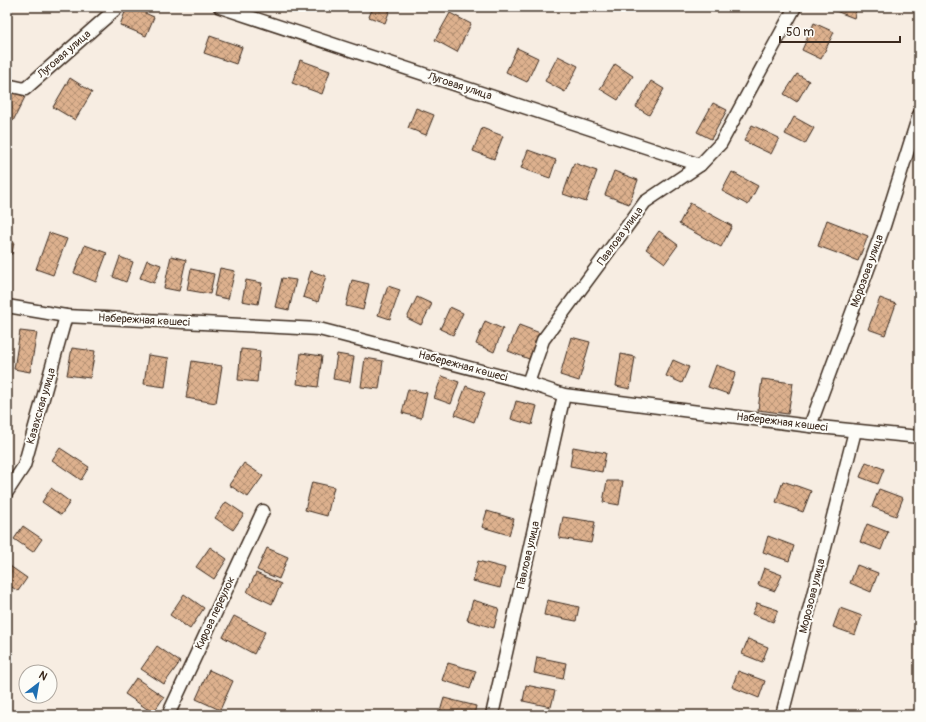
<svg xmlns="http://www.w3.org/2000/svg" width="926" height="722" font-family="Pangolin,sans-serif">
  <defs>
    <pattern id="building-cross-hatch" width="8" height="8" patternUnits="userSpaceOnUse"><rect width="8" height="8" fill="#ddb18e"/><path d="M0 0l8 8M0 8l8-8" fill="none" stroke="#b49073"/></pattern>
  </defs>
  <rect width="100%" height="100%" fill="#f7ede2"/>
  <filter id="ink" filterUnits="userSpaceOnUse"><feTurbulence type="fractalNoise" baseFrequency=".025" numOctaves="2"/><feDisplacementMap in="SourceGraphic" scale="8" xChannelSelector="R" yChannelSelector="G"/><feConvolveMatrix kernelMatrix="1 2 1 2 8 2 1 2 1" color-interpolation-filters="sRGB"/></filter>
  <g filter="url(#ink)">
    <g fill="url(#building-cross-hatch)" stroke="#3b2a1e">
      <polygon points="127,7 131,7 154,17 146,36 120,25"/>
      <polygon points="373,7 391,7 385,23 369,17"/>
      <polygon points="825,7 857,7 854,18"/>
      <polygon points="450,13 471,24 457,52 435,40"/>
      <polygon points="814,23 834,32 821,59 802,50"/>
      <polygon points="210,36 242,47 236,64 204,53"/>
      <polygon points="517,48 538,58 527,82 506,72"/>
      <polygon points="558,56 578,66 565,92 545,81"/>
      <polygon points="300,60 330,71 322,94 292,83"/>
      <polygon points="615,64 633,76 618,100 600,89"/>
      <polygon points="797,74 809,81 797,102 784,94"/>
      <polygon points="70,78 92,92 75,120 53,107"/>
      <polygon points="651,81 664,89 649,115 636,107"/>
      <polygon points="7,88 25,97 13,121 7,118"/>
      <polygon points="713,103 727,110 711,139 697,132"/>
      <polygon points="416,108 434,115 426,135 408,128"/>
      <polygon points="794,117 814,128 805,144 785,134"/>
      <polygon points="752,125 779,138 771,154 744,141"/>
      <polygon points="482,128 503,136 494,159 473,151"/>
      <polygon points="528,150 556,160 550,178 521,168"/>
      <polygon points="574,163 597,171 586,202 563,194"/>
      <polygon points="614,171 638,180 629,204 605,195"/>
      <polygon points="732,172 758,186 748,205 722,191"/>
      <polygon points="690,203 732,226 721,247 679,224"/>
      <polygon points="827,220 868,236 858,261 818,246"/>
      <polygon points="659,231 678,245 665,263 646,249"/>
      <polygon points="49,233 67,239 53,275 36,269"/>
      <polygon points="7,240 14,242 12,254 7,254"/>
      <polygon points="85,245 107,253 96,282 74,273"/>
      <polygon points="171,256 186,260 179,291 164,288"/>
      <polygon points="120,257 133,262 126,282 113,277"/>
      <polygon points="147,260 161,265 154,283 140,278"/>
      <polygon points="220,268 235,271 228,299 214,296"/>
      <polygon points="191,269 214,274 210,294 187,290"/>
      <polygon points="311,271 326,276 318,302 303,297"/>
      <polygon points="282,278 296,280 289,310 275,307"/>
      <polygon points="246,280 262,283 258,304 242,301"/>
      <polygon points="352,280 369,284 363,310 346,306"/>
      <polygon points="388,286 400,290 390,319 378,315"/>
      <polygon points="417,297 432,304 421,325 407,318"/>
      <polygon points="880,298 896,304 885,335 868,329"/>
      <polygon points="450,307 463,313 453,335 440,329"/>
      <polygon points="485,321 503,329 494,352 476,344"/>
      <polygon points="519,325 540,333 529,359 508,351"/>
      <polygon points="20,331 37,333 30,372 14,369"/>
      <polygon points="571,337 590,342 579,381 560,375"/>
      <polygon points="72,348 95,351 90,378 67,375"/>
      <polygon points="241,349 260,351 257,382 238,380"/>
      <polygon points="301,353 322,356 318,387 297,384"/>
      <polygon points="337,354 354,357 350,382 333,379"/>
      <polygon points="621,354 635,357 630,389 616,386"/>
      <polygon points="148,355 169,358 165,387 144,384"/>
      <polygon points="365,358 383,361 379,389 361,387"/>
      <polygon points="673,360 689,367 682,383 666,376"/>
      <polygon points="192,361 222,366 216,403 186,398"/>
      <polygon points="716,365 736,372 728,394 708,387"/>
      <polygon points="442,376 459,382 451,404 434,398"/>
      <polygon points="762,379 793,383 788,414 758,410"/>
      <polygon points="466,386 485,393 474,422 455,415"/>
      <polygon points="408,389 427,393 421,418 402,413"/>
      <polygon points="516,401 537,406 532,425 511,419"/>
      <polygon points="573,447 606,453 602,472 570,466"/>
      <polygon points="60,448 89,467 81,480 52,460"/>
      <polygon points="866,462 884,469 878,484 860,477"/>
      <polygon points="244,463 263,476 248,497 229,485"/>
      <polygon points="607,481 623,481 619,505 603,502"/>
      <polygon points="783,481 811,491 803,512 776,502"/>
      <polygon points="312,482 334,487 327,516 305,510"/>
      <polygon points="51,488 70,502 61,515 42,502"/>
      <polygon points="879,489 903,498 896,516 872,507"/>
      <polygon points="226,502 244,514 233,530 215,518"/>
      <polygon points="487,511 514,519 509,535 482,527"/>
      <polygon points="563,517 595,522 591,543 559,538"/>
      <polygon points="867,524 888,532 881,550 860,542"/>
      <polygon points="23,526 42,539 33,552 14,539"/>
      <polygon points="768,536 794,546 789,561 763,552"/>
      <polygon points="210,547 227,559 214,579 196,567"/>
      <polygon points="267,548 288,557 279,579 257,570"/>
      <polygon points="478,561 505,568 500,588 473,581"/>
      <polygon points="7,564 27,578 18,591 7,584"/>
      <polygon points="857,565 878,573 871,592 850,583"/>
      <polygon points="764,568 782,575 775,591 758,585"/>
      <polygon points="256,573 281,584 272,604 247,592"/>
      <polygon points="184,594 204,608 190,629 170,615"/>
      <polygon points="473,600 499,608 494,628 467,620"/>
      <polygon points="547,600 579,607 576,621 544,615"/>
      <polygon points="757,603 778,610 773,622 752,614"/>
      <polygon points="840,608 862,616 855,635 833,627"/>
      <polygon points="234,616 265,632 254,654 223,637"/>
      <polygon points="748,639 768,647 762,662 742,654"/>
      <polygon points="157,646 180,662 164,684 141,669"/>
      <polygon points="537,657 566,663 563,679 534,673"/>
      <polygon points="448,663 476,671 470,689 442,680"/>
      <polygon points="209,670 233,681 220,710 196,699"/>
      <polygon points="738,671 765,681 759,698 732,687"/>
      <polygon points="136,678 164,697 153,713 125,694"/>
      <polygon points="526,685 555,691 551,707 523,701"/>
      <polygon points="444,698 476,706 474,715 439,715"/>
    </g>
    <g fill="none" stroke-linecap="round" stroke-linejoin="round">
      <defs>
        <g id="street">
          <polyline points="220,7 700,165"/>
          <polyline points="7,85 25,89 118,7"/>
          <polyline points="7,306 66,316 319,329 528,383 564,395 810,426 919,437"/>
          <polyline points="528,383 543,340 645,202 700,165 721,143 795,7"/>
          <polyline points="810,426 884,226 919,115"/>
          <polyline points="7,492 24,466 66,316"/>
          <polyline points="168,715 263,511"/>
          <polyline points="492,715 564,395"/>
          <polyline points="782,715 855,431"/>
        </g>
      </defs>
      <use href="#street" stroke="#3b2a1e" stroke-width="15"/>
      <use href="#street" stroke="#fdfcf7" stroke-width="12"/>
    </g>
  </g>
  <g text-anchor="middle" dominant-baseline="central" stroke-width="4" stroke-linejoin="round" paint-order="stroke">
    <g font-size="11" fill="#3b2a1e" stroke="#fdfcf7">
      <text transform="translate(64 54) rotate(-41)">Луговая улица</text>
      <text transform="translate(460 86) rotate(18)">Луговая улица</text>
      <text transform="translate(620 236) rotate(-54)">Павлова улица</text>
      <text transform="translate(867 271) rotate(-70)">Морозова улица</text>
      <text transform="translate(144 320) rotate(3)">Набережная көшесі</text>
      <text transform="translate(463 366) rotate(15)">Набережная көшесі</text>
      <text transform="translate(41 406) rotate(-74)">Казахская улица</text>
      <text transform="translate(782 422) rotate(7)">Набережная көшесі</text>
      <text transform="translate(528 555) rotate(-77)">Павлова улица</text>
      <text transform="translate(812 596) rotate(-76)">Морозова улица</text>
      <text transform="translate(215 613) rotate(-65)">Кирова переулок</text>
    </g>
  </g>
  <rect width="926" height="722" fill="none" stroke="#fdfcf7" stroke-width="24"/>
  <rect x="12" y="12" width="902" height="698" fill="none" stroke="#3b2a1e" stroke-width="1.5" filter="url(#ink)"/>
  <g transform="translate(38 684) rotate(31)"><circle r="19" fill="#fdfcf7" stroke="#afa8a0"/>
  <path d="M0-3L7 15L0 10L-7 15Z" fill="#1f6fb2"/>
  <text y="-6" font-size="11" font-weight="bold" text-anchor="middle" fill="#3b2a1e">N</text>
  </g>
  <path d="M780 36v6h120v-6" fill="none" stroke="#3b2a1e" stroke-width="2"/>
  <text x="786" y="36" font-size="12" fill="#3b2a1e" stroke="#fdfcf7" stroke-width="3" paint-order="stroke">50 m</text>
</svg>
